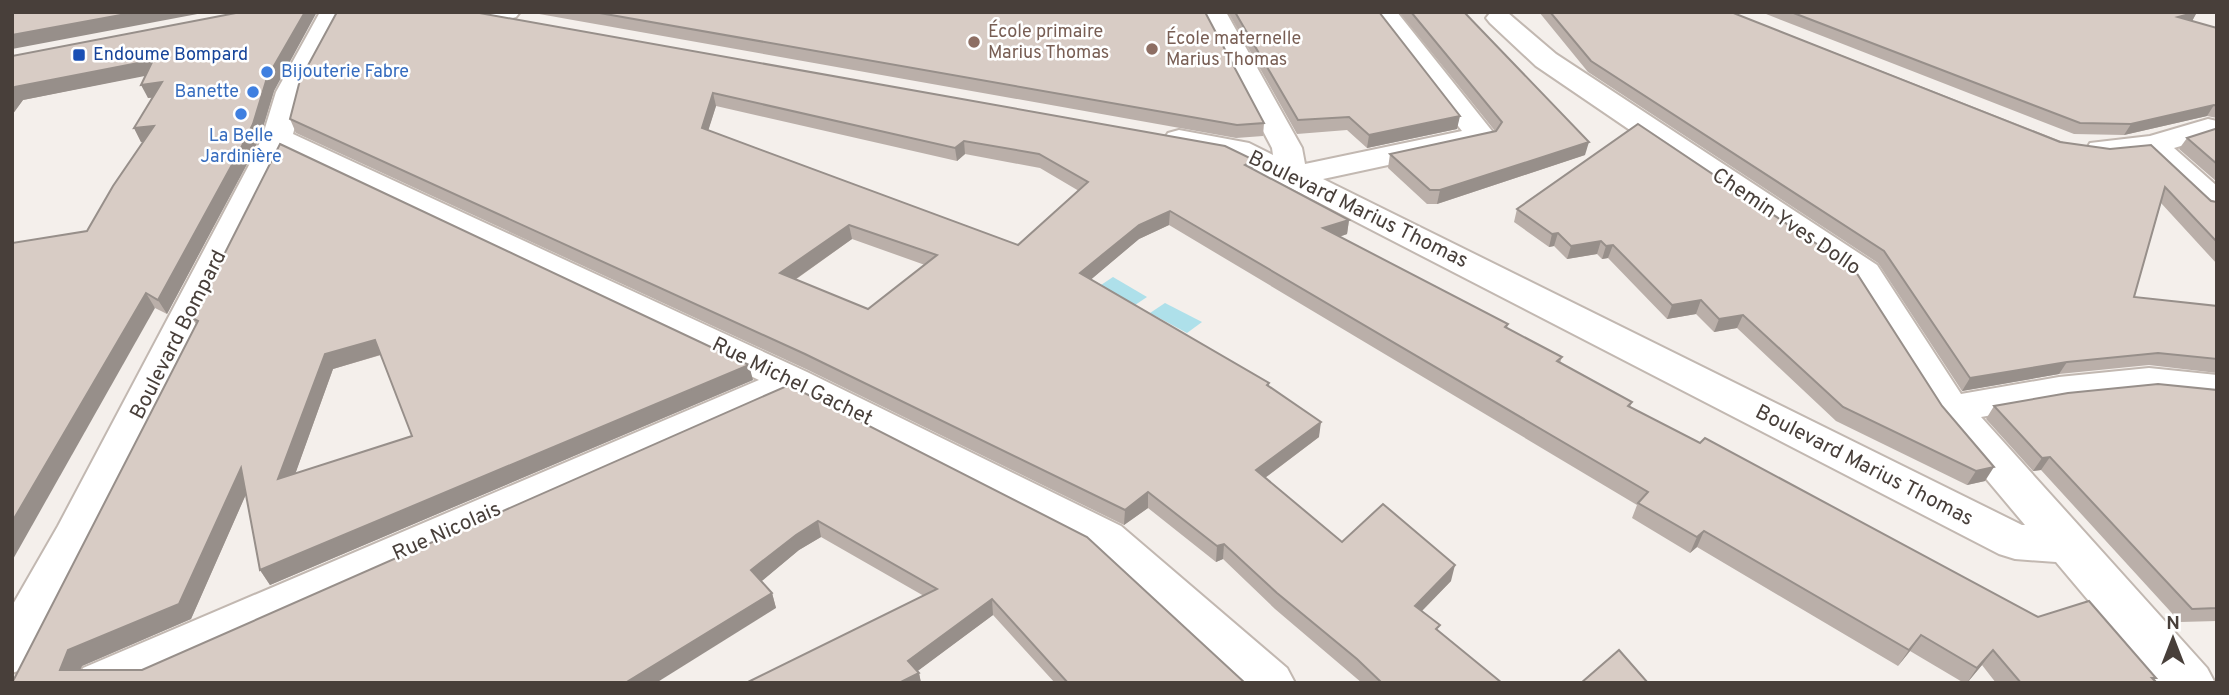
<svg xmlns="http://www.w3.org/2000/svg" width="2229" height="695" font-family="Overpass,sans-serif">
  <rect width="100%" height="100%" fill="#f4efeb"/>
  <g fill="#aee0ea">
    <polygon points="1113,277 1147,297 1132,307 1098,287"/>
    <polygon points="1165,303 1202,322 1187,333 1150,313"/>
  </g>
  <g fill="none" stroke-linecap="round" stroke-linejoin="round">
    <defs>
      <g id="minor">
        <polygon points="320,12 346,12 304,92 293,134 807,372 1121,526 1287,668 1295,683 1234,683 1089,550 792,397 154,683 75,683 83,668 759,380 285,154 101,532 30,667 12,673 12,606 58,526 248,167 262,138 276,92"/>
        <polygon points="480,12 520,12 516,17 490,24 481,21 477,16"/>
        <polygon points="1200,12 1226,12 1302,148 1305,164 1462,131 1370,12 1397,12 1496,136 1492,142 1481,145 1323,179 2022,525 2025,525 1936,419 1850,280 1536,66 1490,23 1486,18 1490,13 1508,13 1556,54 1877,265 1961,394 2059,377 2149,368 2217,375 2217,401 2149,394 2059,403 1981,417 2207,668 2215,683 2158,683 2056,562 2015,559 1999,554 1281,183 1229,158 1168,145 1164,139 1168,133 1179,130 1249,143 1273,155 1272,148"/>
        <polygon points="2208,119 2217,121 2217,140 2208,138 2174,148 2217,186 2217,214 2205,211 2146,155 2101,159 2090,157 2086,150 2090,143 2150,136"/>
      </g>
    </defs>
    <use href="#minor" stroke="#c2b8b1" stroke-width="4"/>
    <use href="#minor" fill="#fff" fill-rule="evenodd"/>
  </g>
  <g fill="#baafa9" fill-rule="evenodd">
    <path d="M337,12L1254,160L1253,169L1349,220L1347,234L1339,237L1508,324L1507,328L1562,357L1560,363L1632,402L1630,407L2156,678L2154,680L2157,683H1996L1982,665L1967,683H1964L1910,651L1898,666L1697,547L1690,553L1632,518L1637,505L1169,225L1139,239L1091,279L1269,383V386L1319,437L1265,478L1342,542L1451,581L1422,611L1438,630L1502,683H1362L1275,609L1223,559L1216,562L1148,508L1124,525L808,370L296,133L290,119ZM716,106L957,161L965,154L1040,168L1079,191L1018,245L708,130ZM852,239L925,265L868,309L795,280Z"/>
    <polygon points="528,12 1205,12 1264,123 1263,136 1236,138"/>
    <polygon points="1228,12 1379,12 1457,129 1367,148 1347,130 1297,134"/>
    <polygon points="1399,12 1464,12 1585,155 1437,204 1427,204 1388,168 1390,154 1495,131"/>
    <polygon points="1539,12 1731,12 2217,202 2217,264 2161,203 2134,297 2217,306 2217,373 2149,365 2059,374 1962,391 1878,263 1588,72"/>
    <polygon points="1761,12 2197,12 2192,21 2217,28 2217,118 2207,116 2124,135 2074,134"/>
    <polygon points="12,56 274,91 260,137 246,166 167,314 155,308 87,231 143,142 141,142 134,128 153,98 148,98 146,75 23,100 12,115"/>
    <polygon points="2217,129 2217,182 2179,149 2187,138"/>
    <polygon points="1517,209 1854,269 1985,481 1967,485 1836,421 1737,328 1714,332 1696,314 1667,319 1608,258 1602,259 1597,254 1567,259 1554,246 1549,247 1514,222"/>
    <path d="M192,318L753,380L270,585L260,570L246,494L191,619L82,666L80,670H142L789,385L1245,683H1055L993,615L917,671L919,673L921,683H746L924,596L821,537L799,550L761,581L772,593L776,608L12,683L196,324ZM381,355L412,436L295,474L333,369Z"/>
    <polygon points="2217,390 2217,621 2180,622 2041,470 2033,471 1986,419 1994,406"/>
  </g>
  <g fill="#978f8a">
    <polygon points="137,12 208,12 12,49 12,35"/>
    <polygon points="305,12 317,12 274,91 260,137 246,166 167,314 158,300 267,78"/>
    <polygon points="2197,12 2191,23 2178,17"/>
    <polygon points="153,60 160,73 23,100 12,115 12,91 15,87"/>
    <polygon points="162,82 169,95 148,98 141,85"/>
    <polygon points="713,93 716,106 705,141 702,128"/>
    <polygon points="2214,105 2207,116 2124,135 2131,124"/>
    <polygon points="1460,116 1457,129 1367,148 1369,135"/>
    <polygon points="154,126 161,140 141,142 134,128"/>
    <polygon points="964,141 965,154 957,161 955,148"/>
    <polygon points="1589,142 1585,155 1437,204 1440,190"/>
    <polygon points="1254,160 1252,174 1245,165"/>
    <polygon points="1170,211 1169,225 1139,239 1081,288 1080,273 1139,225"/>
    <polygon points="1349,220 1347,234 1321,243 1323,228"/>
    <polygon points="849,225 852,239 783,288 780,273"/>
    <polygon points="1558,233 1554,246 1549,247 1552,234"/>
    <polygon points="1601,241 1597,254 1567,259 1571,246"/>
    <polygon points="1613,245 1608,258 1602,259 1606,246"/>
    <polygon points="146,293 155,308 12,561 12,522"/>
    <polygon points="1701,300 1696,314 1667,319 1672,305"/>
    <polygon points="1743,315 1737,328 1714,332 1719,319"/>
    <polygon points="375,340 383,354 333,369 288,494 278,479 325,354"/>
    <polygon points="2067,362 2059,374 1962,391 1970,378"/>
    <polygon points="749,365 753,380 270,585 260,570"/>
    <polygon points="1321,422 1319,437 1254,486 1256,470"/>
    <polygon points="2050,457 2041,470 2033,471 2042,458"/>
    <polygon points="1994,467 1985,481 1967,485 1976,471"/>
    <polygon points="241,468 251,483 191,619 82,666 74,683 60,670 68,650"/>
    <polygon points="1148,492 1148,508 1124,525 1125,510"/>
    <polygon points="818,521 821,537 799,550 756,586 751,570 796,535"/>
    <polygon points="1704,531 1697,547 1690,553 1697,537"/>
    <polygon points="1224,544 1223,559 1216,562 1217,546"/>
    <polygon points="1455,565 1451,581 1411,622 1415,606"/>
    <polygon points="772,593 776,608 656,683 625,683"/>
    <polygon points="992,599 993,615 911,676 908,661"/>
    <polygon points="1921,635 1910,651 1898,666 1909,650"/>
    <polygon points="1993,650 1982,665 1967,683 1977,668"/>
    <polygon points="919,673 921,683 899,683"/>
  </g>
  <g fill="#d8ccc5" stroke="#978f8a" stroke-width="2" fill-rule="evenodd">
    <polygon points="12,12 137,12 12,35"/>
    <polygon points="241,12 305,12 267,78 253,124 239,152 158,300 146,293 12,522 12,243 87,231 113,186 154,126 134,128 162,82 141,85 153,60 15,87 12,91 12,56"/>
    <path d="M337,12H474L1225,146L1254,160L1245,165L1349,220L1323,228L1508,324L1505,327L1562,357L1557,361L1632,402L1628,406L1700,443L1705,438L2038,617L2089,601L2156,678H2152L2157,683H2021L1993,650L1977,668L1921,635L1909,650L1704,531L1697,537L1638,503L1648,492L1170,211L1139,225L1080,273L1269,383L1267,385L1321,422L1256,470L1342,542L1383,504L1455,565L1415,606L1440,625L1436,629L1502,683H1382L1357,659L1277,593L1224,544L1217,546L1148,492L1125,510L805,354L290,119L300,80ZM713,93L955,148L964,141L1039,154L1088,182L1018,245L702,128ZM849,225L937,255L868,309L780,273Z"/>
    <polygon points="594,12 1205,12 1264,123 1237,125"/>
    <polygon points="1235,12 1379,12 1460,116 1369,135 1349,117 1298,120"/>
    <polygon points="1411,12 1464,12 1589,142 1440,190 1430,190 1390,154 1496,131 1502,122"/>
    <polygon points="1550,12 1731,12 2060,142 2110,149 2151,145 2211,201 2217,202 2217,242 2165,187 2134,297 2217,306 2217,359 2158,353 2067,362 1970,378 1884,251 1591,61"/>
    <polygon points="1791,12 2197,12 2178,17 2217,28 2217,106 2214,105 2131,124 2080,123"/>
    <polygon points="1638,124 1854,269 1942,406 1994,467 1976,471 1843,407 1743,315 1719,319 1701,300 1672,305 1613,245 1606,246 1601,241 1571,246 1558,233 1552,234 1517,209"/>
    <polygon points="2215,129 2217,129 2217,164 2187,138"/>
    <path d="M280,144L749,365L260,570L241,468L179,604L68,650L60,670H142L789,385L1087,537L1245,683H1068L992,599L908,661L919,673L899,683H746L937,589L818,521L796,535L751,570L772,593L625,683H12L198,321L192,318ZM375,340L412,436L278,479L325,354Z"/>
    <polygon points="2158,384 2217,390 2217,608 2192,609 2050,457 2042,458 1994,406 2068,393"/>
    <polygon points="1619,650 1648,683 1581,683"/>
  </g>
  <g fill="#8d6e63" stroke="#fff" stroke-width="2.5">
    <circle cx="974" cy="42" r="7"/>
    <circle cx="1152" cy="49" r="7"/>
  </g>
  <rect fill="#1a4fb4" stroke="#fff" stroke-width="2.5" x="72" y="48" width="14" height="14" rx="3.5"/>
  <g fill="#3f7fe0" stroke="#fff" stroke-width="2.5">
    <circle cx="267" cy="72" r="7"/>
    <circle cx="253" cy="92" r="7"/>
    <circle cx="241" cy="114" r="7"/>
  </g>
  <g text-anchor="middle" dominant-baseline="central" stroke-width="5" stroke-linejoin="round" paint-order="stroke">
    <g font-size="18" fill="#785e54" stroke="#fff" text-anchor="start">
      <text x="988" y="32">École primaire<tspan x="988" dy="21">Marius Thomas</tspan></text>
      <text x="1166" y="39">École maternelle<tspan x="1166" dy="21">Marius Thomas</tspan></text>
    </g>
    <g font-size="18" fill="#164399" stroke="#fff" text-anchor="start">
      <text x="93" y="55">Endoume Bompard</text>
    </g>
    <g font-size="18" fill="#366cbe" stroke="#fff" text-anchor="start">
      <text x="281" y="72">Bijouterie Fabre</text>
      <text x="239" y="92" text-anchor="end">Banette</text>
      <text x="241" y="136" text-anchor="middle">La Belle<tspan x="241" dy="21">Jardinière</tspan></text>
    </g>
    <g font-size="21" fill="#483f3a" stroke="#fff">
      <text transform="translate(1358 210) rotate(26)">Boulevard Marius Thomas</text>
      <text transform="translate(1786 222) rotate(34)">Chemin Yves Dollo</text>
      <text transform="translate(179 335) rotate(-63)">Boulevard Bompard</text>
      <text transform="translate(792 382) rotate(26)">Rue Michel Gachet</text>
      <text transform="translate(1864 466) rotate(27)">Boulevard Marius Thomas</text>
      <text transform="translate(447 532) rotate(-24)">Rue Nicolais</text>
    </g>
  </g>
  <rect width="2229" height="695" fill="none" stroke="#483f3a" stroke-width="28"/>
  <g transform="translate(2173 639)" stroke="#ffffff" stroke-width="5" paint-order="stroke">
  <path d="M0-5L12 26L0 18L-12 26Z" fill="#483f3a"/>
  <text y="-10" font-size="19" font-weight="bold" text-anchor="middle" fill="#483f3a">N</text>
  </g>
</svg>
